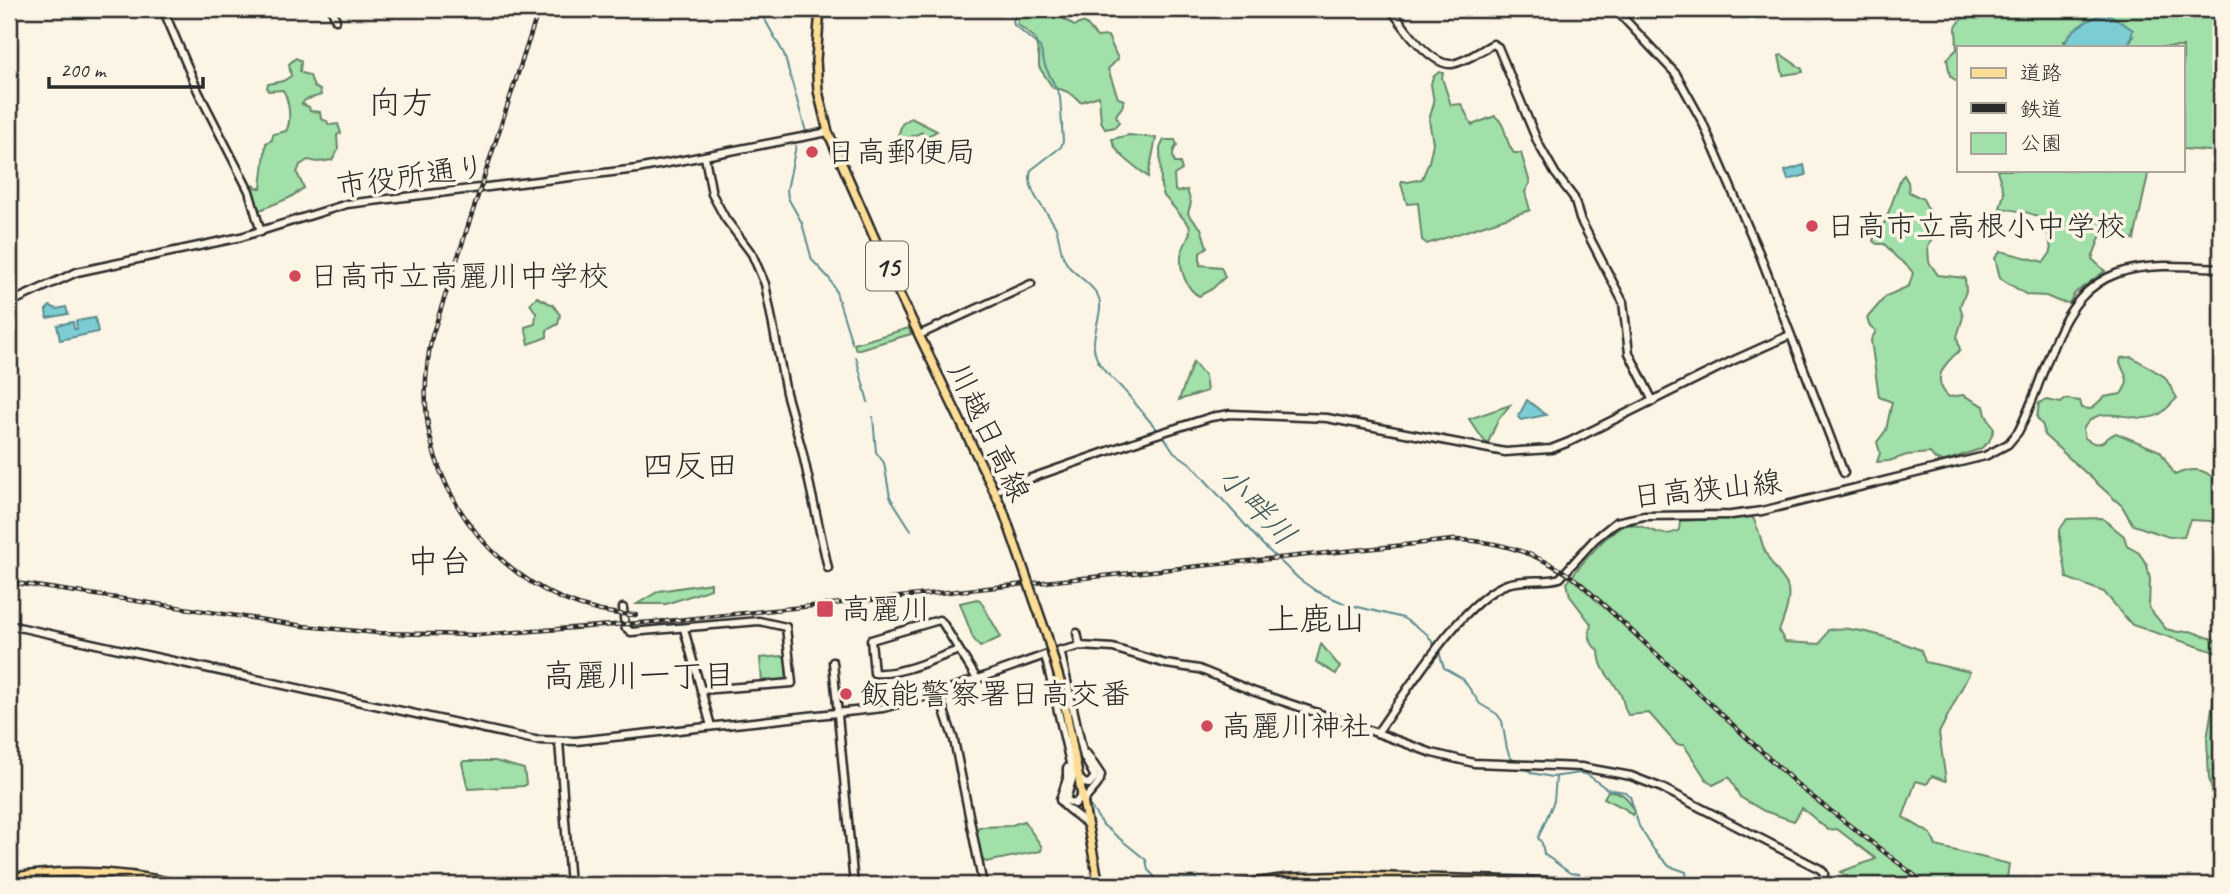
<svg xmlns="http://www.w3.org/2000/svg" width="2230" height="894" font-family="Caveat,'Klee One',sans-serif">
  <rect width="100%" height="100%" fill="#fcf5e5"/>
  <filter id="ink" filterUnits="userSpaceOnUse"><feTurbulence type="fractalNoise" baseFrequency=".0143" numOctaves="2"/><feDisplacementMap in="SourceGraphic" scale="14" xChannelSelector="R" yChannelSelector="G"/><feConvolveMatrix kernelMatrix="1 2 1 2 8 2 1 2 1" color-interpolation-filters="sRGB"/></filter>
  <g filter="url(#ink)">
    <g fill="#a1e0a8" stroke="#66866a" stroke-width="2">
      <path d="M1022,9C1043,9 1057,12 1074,26L1084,22L1097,37L1108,36L1118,59L1108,69L1118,98L1124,100L1122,107L1116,115L1119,122L1115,127L1105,129L1101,121L1099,96L1080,102C1073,93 1064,89 1053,88L1039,67V57L1035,38L1017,24Z"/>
      <polygon points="1969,9 2221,9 2221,152 2183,149 2183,47 2128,47 2133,36 2064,41 2065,47 1959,47 1959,83 1950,76 1947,59 1957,49 1956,27"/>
      <polygon points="1782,55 1802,69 1803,72 1783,75 1779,56"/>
      <path d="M296,58L301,61L300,72L310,76L314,87L320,90L321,95L305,100L302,104L309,107L310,111L320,112L321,119L327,121L329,125L338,124L341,133L337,135L338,150L332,160L318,162L308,160L300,165L297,173L304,188L289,198L260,210L257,209L250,188L254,185L257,188H261L266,143L272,140L273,134L286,131C292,121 289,100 283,90L268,91L267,87L268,84L283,81L291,76L289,64Z"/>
      <path d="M1439,72L1443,73L1442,78L1451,105L1461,104L1472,125L1495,116C1508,126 1504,142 1514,153H1521L1530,183L1525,192L1530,210L1427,244L1422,240L1418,203L1407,204L1401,184L1402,181L1408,182L1422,179L1429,162L1433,143L1429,120L1434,103L1431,84L1433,77Z"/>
      <polygon points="911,118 937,131 928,136 933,147 930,149 922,132 895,144 902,124"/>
      <path d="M1129,135L1156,138L1148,177C1137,167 1114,154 1112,139Z"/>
      <path d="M1164,140H1175L1177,145C1172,151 1172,156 1175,163H1180L1182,170L1174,175L1175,190L1177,192L1187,190L1191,203L1188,213L1190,217L1201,228L1207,247L1200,253V265L1221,267L1225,277L1212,289L1199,296C1186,289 1180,270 1181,257C1181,245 1193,238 1189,225L1164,196L1161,187L1160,148Z"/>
      <path d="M1997,170H2149L2134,240L2103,229L2092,259L2105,271L2075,293L2069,303L2060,302L2046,296L2027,295L2000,278L1995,258L2001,251L2044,262L2051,252C2047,211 2036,214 2000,208L2004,193Z"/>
      <path d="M1904,175L1908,182L1909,192L1923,199L1931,215L1934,233L1928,247L1929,262L1938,275L1965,278L1966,291L1960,306L1963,317L1957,337L1960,350C1944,364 1930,379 1949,397L1963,395L1984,406L1986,415L1994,429L1989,442L1980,449L1945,461L1936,460L1930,453L1907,455L1889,461L1877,462L1880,453L1877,442L1886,430L1892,402L1879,397L1871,340L1876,331L1869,325L1867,318L1886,296L1909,286L1913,273C1908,265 1903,263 1896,257C1892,253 1889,248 1884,244H1877L1873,241L1875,234L1885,222L1901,178Z"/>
      <polygon points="537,297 553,305 560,315 558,324 547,330 547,337 529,344 525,327 535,324 536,313 530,304"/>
      <polygon points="909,328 911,334 856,350 854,344"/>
      <path d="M2132,357L2165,377L2177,398C2172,403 2166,410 2160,414C2136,428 2100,398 2083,429L2085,438C2101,450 2101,440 2116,433L2160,451L2175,475C2194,466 2212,468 2220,491C2224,500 2221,515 2221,525L2210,521L2190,520L2184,536L2169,537L2133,525L2122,506L2044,435L2043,426L2037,418L2039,403L2047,400L2061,403L2066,399L2080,401L2082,408L2091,409L2104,397L2121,394C2132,378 2125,378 2120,362L2121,358Z"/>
      <polygon points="1193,362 1205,376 1207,391 1179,400"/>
      <polygon points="1510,405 1498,420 1488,443 1485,442 1469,419"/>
      <path d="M1752,517C1759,526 1760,540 1765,551C1770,564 1779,572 1786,583C1793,596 1784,618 1779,631L1785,642L1820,644L1828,630C1850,623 1899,641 1921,650L1925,662L1970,672L1939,733L1946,781L1932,776L1927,784L1916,781L1903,817L1931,834L1936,846L2009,864L2006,885H1861L1840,872L1876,859L1837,829L1828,830L1802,808L1794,821L1764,811L1740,797L1729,777L1713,785L1706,779L1684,745H1677L1649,713L1628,715C1623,707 1624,700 1620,693C1610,676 1600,672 1599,651C1590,645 1588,635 1591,624L1570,596L1567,583C1577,569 1610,528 1626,525C1646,522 1660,542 1679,530L1680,521Z"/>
      <polygon points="2102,518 2124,536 2127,546 2139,553 2147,565 2150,579 2149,608 2166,629 2178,632 2190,631 2221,642 2221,828 2209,778 2207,739 2221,654 2132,625 2104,592 2067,578 2060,538 2060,529 2067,519"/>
      <polygon points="711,583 711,589 666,604 637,604 659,591"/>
      <polygon points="977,599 980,600 1001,637 980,647 973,638 960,603"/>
      <polygon points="1321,644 1340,667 1336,674 1316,662"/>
      <polygon points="782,656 786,658 787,676 785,680 762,682 760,658"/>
      <polygon points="464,761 495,761 524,769 526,784 524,786 468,789 462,763"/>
      <path d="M1608,791C1624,792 1629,798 1634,812L1632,815L1624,808L1604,798Z"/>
      <polygon points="1024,821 1042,847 1041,851 986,862 982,860 976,831 979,827 1009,826"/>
    </g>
    <g fill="#7ccdd3" stroke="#5c8c90" stroke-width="2">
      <path d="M2104,13L2110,15L2133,30L2128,47H2065C2064,31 2090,19 2104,13Z"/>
      <polygon points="1804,165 1806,175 1788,180 1785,171"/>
      <polygon points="50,306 57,309 66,307 68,314 47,318 46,310"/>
      <polygon points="95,318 98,332 60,340 57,325 73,322 74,329 77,329 76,321"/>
      <polygon points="1527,400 1546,415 1521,420 1518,417"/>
    </g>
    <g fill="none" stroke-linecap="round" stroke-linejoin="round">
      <g stroke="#5c8c90" stroke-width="2">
        <polyline points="759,9 784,54 806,132"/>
        <path d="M1019,9L1013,21L1014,25L1040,47L1045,66L1060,96L1063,141L1061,147L1031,170C1025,193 1047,209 1056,228C1061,242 1059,255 1070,268C1079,277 1090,283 1097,294C1108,312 1085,337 1098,361C1104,372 1111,377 1119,385C1133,399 1144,416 1158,430"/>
        <polyline points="796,146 787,190 788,198 802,223 812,260 829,278 835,289 852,343"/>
        <polyline points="856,357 868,402"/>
        <polyline points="873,417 876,452 884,463 890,497 911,530"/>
        <polyline points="1162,434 1174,452 1191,464 1263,545 1299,579 1316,591 1346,604 1403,618 1427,634 1439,652 1444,668 1463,679 1480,704 1497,714 1502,721 1507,749 1510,757 1516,762"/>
        <polyline points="1523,767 1532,773 1552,777 1580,773 1588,775 1607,789 1625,792 1630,796 1639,826 1654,850 1669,866 1686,872 1688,885"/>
        <polyline points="1556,777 1554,801 1538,838 1542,843 1544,854 1570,873 1579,874 1582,881"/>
        <polyline points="1088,803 1103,825 1146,860 1148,870 1154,876 1155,882 1196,878 1197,885"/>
      </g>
      <defs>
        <g id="tertiary">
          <polyline points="163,9 198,91 249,191 261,232"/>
          <polyline points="332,9 336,20"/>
          <path d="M1391,9C1402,25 1431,66 1452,64C1466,62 1481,50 1493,44L1498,47L1538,143L1555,173L1574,198L1580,219L1623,302L1629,353L1653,401"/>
          <polyline points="1615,9 1676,74 1702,121 1760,255 1844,473"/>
          <polyline points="705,157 712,194 725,218 752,254 765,284 786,393 802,450 828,568"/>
          <polyline points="9,303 77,272 241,237 347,204 637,169 828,132"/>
          <polyline points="919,335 1031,284"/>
          <polyline points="1000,489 1151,436 1211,417 1230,414 1327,418 1505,452 1551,449 1569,442 1732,361 1790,335"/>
          <polyline points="623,608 625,627 631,632 759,621 786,627 792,683 701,690"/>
          <polyline points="9,625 535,740 576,741 883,708 938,693 1045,655 1080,646 1113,648 1166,664 1199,669 1255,692 1377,733"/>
          <polyline points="684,629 711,726"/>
          <polyline points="1077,633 1080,646"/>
          <path d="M959,650C933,659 902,675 874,673L871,640L939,620L942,622L977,679"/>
          <polyline points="1060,650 1084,757 1095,777 1089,784 1084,783 1080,779"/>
          <polyline points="1045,655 1073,776 1066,800 1075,804 1082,795"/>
          <polyline points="938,693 954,740 983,885"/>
          <polyline points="559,741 570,885"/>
          <path d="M1067,768V779L1060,800C1065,810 1078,814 1086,824"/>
          <path d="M1084,802C1088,792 1100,787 1101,775L1087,754"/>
        </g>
        <g id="secondary">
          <polyline points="833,662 854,885"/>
          <path d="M1824,885V873L1820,869L1662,788L1631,776L1581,767L1474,763L1432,753L1377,733C1405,694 1463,599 1507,584C1525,578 1544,583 1560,578L1594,540L1616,522L1644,516L1731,515L1762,511L1985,456L2008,444L2018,432C2032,406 2040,378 2051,351C2085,260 2136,263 2221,268"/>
        </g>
        <g id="primary">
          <polyline points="820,9 816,60 818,91 828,132 896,287 1003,510"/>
          <polyline points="1061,685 1099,885"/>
          <path d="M9,878C67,868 124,871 182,885"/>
          <polyline points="1237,885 1289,878 1357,876 1667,885"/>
        </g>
      </defs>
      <use href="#tertiary" stroke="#2b2b2b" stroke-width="11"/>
      <use href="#secondary" stroke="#2b2b2b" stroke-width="11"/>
      <use href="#primary" stroke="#2b2b2b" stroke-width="12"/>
      <use href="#tertiary" stroke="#fcf5e5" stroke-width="6"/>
      <use href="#secondary" stroke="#fcf5e5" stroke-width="6"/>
      <use href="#primary" stroke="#fedd96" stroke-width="7"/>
      <defs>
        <g id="rail">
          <path d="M539,9L432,336C425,369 423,404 430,437C451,533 536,613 636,615"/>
          <path d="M9,582L304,626L378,633L478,635L667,621L1453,540C1500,540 1541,554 1579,582L1801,788L1927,885"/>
        </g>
      </defs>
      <use href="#rail" stroke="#2b2b2b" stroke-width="4.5"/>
      <use href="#rail" stroke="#fcf5e5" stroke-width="2" stroke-dasharray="5" stroke-linecap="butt"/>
      <defs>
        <polyline id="primary-bridge" points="1003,510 1047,636 1061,685"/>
      </defs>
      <use href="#primary-bridge" stroke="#2b2b2b" stroke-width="12" stroke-linecap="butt"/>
      <use href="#primary-bridge" stroke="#fedd96" stroke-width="7"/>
    </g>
  </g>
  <g fill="#d1495b" stroke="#fcf5e5" stroke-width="2.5">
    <circle cx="812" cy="152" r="7"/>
    <circle cx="1812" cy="226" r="7"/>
    <circle cx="295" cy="276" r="7"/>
    <rect x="816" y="600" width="18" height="18" rx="3.5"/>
    <circle cx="846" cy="694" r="7"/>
    <circle cx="1207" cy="726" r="7"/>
  </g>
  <g text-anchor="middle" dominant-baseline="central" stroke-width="7" stroke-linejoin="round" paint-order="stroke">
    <rect fill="#fcf5e5" stroke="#6a6863" stroke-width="2" x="866" y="241.5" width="42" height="49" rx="5"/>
    <g font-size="28" font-weight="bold" fill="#2b2b2b">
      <text x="887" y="266">15</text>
    </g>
    <g font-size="30" fill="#2b2b2b" stroke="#fcf5e5" text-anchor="start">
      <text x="826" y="152">日高郵便局</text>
      <text x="1826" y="226">日高市立高根小中学校</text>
      <text x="309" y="276">日高市立高麗川中学校</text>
      <text x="841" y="609">高麗川</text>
      <text x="860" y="694">飯能警察署日高交番</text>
      <text x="1221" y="726">高麗川神社</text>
    </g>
    <g font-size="30" fill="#2b2b2b" stroke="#fcf5e5">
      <text transform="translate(411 176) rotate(-8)">市役所通り</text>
      <text transform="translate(989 432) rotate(64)">川越日高線</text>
      <text transform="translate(1707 489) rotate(-6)">日高狭山線</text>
    </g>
    <g font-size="32" fill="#2b2b2b" stroke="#fcf5e5">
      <text x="401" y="102">向方</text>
      <text x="690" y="465">四反田</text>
      <text x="439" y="561">中台</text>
      <text x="639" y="675">高麗川一丁目</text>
    </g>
    <g font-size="32" font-style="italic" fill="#435c5d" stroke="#fcf5e5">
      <text transform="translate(1257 506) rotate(46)">小畔川</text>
    </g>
    <g font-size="33" fill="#2b2b2b" stroke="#fcf5e5">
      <text x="1316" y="619">上鹿山</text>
    </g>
  </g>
  <rect width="2230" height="894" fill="none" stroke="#fcf5e5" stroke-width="35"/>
  <rect x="18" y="18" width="2195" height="859" fill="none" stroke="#2b2b2b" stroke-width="2.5" filter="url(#ink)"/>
  <rect x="1957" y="46" width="228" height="126" fill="#fcf5e5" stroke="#a8a49b" stroke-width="2"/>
  <rect x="1971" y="68" width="35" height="10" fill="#fedd96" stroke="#a8a49b" stroke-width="2"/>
  <text x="2020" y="80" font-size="21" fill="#2b2b2b">道路</text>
  <rect x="1971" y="103" width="35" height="10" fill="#2b2b2b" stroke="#a8a49b" stroke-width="2"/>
  <text x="2020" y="116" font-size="21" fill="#2b2b2b">鉄道</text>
  <rect x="1971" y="133" width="35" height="21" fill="#a1e0a8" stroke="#a8a49b" stroke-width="2"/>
  <text x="2020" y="150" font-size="21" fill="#2b2b2b">公園</text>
  <path d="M49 77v10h154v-10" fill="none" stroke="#2b2b2b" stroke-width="3.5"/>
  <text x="60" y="77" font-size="21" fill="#2b2b2b" stroke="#fcf5e5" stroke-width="5" paint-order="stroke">200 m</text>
</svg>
